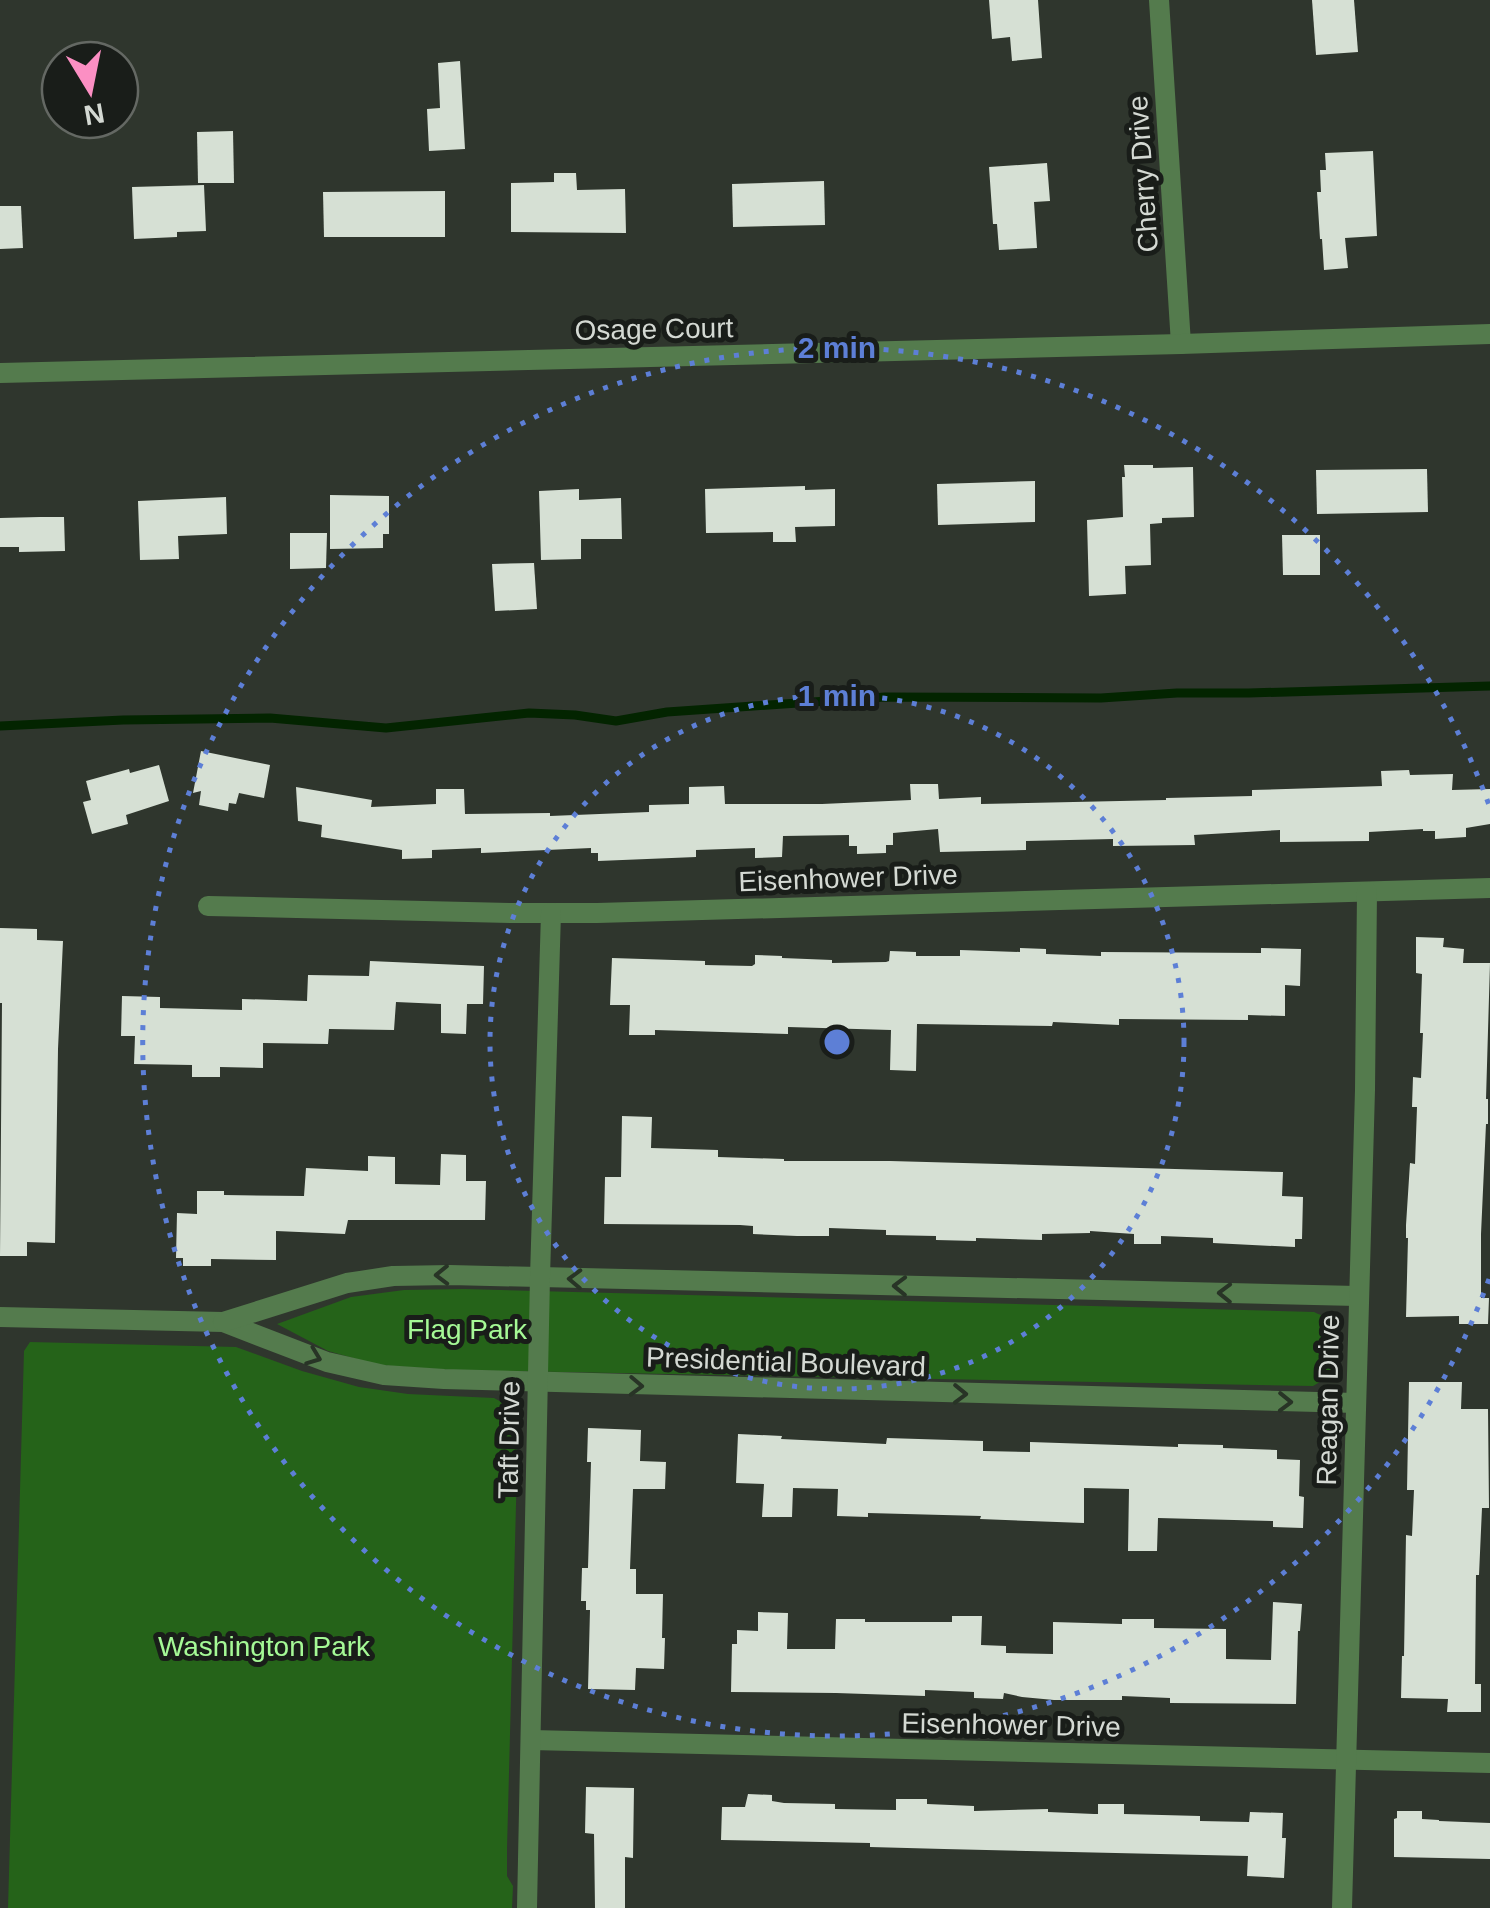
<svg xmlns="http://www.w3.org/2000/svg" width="1490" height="1908" font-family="Helvetica,sans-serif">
  <rect width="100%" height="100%" fill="#2f362d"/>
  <g fill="#256319">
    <path d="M464,1289L1314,1312C1318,1314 1326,1317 1329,1320C1339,1331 1340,1357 1333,1370C1329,1377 1320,1382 1313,1386L449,1370L378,1365L328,1351L277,1324L351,1297L404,1290Z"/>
    <polygon points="30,1342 236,1347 302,1371 359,1387 408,1394 494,1398 507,1405 515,1417 518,1428 507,1849 507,1876 513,1886 512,1908 8,1908 24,1351"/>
  </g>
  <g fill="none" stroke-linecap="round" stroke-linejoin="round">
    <polyline stroke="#032400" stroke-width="9" points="0,726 123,720 270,718 386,728 529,713 575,715 616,721 667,712 885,697 1101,698 1177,693 1249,693 1490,686"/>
  </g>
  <g fill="#d6e0d4">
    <polygon points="989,0 1038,0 1042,58 1012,61 1010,37 992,39"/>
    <polygon points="1312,0 1354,0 1358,52 1316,55"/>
    <polygon points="460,61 465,149 429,151 427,109 440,108 438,63"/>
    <polygon points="233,131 234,183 198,183 197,132"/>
    <polygon points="1373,151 1377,236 1345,238 1348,268 1324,270 1322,239 1320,239 1317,192 1321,192 1320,170 1326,170 1325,153"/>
    <polygon points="1047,163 1050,201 1034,202 1037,248 999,250 997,224 993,224 989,167"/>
    <polygon points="554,173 576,173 577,190 625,189 626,233 511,232 511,183 554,182"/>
    <polygon points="824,181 825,225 733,227 732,184"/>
    <polygon points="204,185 206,231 177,232 177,237 134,239 132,187"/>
    <polygon points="445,191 445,237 324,237 323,192"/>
    <polygon points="0,206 21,206 23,248 0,249"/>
    <polygon points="1124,465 1153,465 1153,468 1193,467 1194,517 1162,518 1162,523 1150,524 1151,565 1125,566 1126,594 1089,596 1087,520 1123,517 1122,477 1125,477"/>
    <polygon points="1427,469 1428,512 1317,514 1316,470"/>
    <polygon points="1035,481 1035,522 938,525 937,484"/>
    <polygon points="805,486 805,490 835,489 835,526 795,527 796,542 773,542 773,532 706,533 705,489"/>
    <polygon points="579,489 579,500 621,498 622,539 581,539 581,559 541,560 539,491"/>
    <polygon points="330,495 389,496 389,534 383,534 383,548 330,549"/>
    <polygon points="226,497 227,534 178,536 179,559 140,560 138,501"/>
    <polygon points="40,517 64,517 65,551 19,552 19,547 0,547 0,518"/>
    <polygon points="290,533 327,533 326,568 290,569"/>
    <polygon points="1282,535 1320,535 1320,575 1283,575"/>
    <polygon points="534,563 537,609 495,611 492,564"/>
    <polygon points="201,751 270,765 264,798 239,793 236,804 229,803 228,811 199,805 201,791 193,793"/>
    <polygon points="159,765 169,801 126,815 128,824 92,834 83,802 91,800 86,781 129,769 130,773"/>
    <polygon points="1409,770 1410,775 1453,774 1452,790 1490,789 1490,824 1466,828 1466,837 1435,839 1435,831 1423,831 1423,829 1369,832 1369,841 1280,842 1280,830 1194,835 1195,845 1113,846 1113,839 1026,841 1026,850 940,852 938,829 893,833 893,845 886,845 886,853 857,854 857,846 849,846 849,835 783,836 782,857 755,858 755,848 696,850 696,857 598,861 598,853 591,853 591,848 481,853 481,848 432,850 432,858 402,859 402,850 321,837 322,825 298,821 296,787 372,800 371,807 436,804 436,789 464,789 465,814 550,813 550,816 649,812 649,805 689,804 689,787 724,786 725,804 822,804 911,800 910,784 938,784 939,799 981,797 981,804 1166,800 1166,798 1252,796 1252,790 1382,786 1381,771"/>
    <polygon points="0,928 37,929 37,940 63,941 58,1049 55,1243 27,1242 27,1256 0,1256 2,1003 0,1003"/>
    <polygon points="1416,937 1444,938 1443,947 1464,949 1463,963 1490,963 1486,1099 1488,1099 1488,1124 1486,1124 1481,1234 1481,1298 1489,1298 1488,1324 1459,1324 1459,1316 1406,1317 1408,1238 1406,1238 1406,1225 1410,1163 1415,1164 1417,1107 1412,1107 1413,1077 1421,1078 1423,1033 1420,1033 1422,974 1416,973"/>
    <polygon points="1020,948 1046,949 1046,954 1101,956 1101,952 1261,953 1261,948 1301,949 1300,986 1285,985 1285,1016 1248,1015 1248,1020 1119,1019 1119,1025 1053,1022 1052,1026 917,1024 916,1071 890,1070 891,1030 788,1027 788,1034 655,1030 655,1035 629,1035 630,1005 610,1005 612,958 705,961 705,965 752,966 755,964 755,955 782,956 782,958 832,960 832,963 886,962 889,961 890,951 916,952 916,956 960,956 960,950 1020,952"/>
    <polygon points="370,961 484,966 483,1004 467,1004 466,1034 441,1033 441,1004 396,1002 394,1030 329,1029 328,1044 263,1043 263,1068 220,1067 220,1077 192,1077 192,1065 134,1064 135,1036 121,1036 122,996 160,997 160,1008 242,1010 242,999 307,1001 308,975 369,976"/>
    <polygon points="622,1116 652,1117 651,1148 718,1150 718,1157 784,1159 784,1161 890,1161 1283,1172 1282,1196 1303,1197 1302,1239 1295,1239 1295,1247 1213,1243 1213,1238 1161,1236 1161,1244 1134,1244 1134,1234 1090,1231 1090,1233 1042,1234 1042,1240 976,1238 976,1241 936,1240 936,1236 886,1235 886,1230 829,1228 829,1236 797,1236 753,1234 753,1226 740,1225 604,1224 605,1177 621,1177"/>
    <polygon points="441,1154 466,1155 466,1181 486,1181 485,1220 348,1220 345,1234 276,1231 276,1260 211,1259 211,1266 183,1266 183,1258 176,1258 177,1213 197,1214 197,1191 224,1191 224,1195 304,1196 306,1168 368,1171 368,1156 395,1157 395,1184 440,1185"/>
    <polygon points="1409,1382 1462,1382 1461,1409 1488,1409 1489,1508 1482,1508 1479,1575 1476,1575 1475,1684 1481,1684 1481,1712 1447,1712 1448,1699 1401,1698 1402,1656 1404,1656 1406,1535 1412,1536 1414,1490 1407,1490"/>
    <polygon points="588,1428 641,1430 640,1461 666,1462 665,1489 633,1489 630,1569 636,1569 636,1594 663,1594 662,1638 665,1638 664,1669 636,1668 635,1690 588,1689 590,1610 586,1610 586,1601 581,1601 582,1568 588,1568 591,1462 587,1462"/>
    <polygon points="738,1434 782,1436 781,1439 886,1444 887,1438 983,1441 983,1451 1030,1452 1030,1442 1178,1447 1178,1444 1223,1445 1223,1448 1277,1450 1277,1459 1300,1460 1299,1496 1304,1497 1303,1528 1273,1527 1273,1521 1158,1518 1157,1551 1128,1551 1129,1489 1084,1488 1084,1523 980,1519 981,1516 868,1513 868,1517 837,1516 838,1489 793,1488 792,1517 762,1517 764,1484 736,1483"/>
    <polygon points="1273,1602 1302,1604 1300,1631 1298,1631 1296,1704 1170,1703 1170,1698 1122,1696 1122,1700 1054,1700 1022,1697 1004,1693 1003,1699 974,1698 974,1692 925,1690 925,1696 836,1693 731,1692 732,1644 737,1644 737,1630 758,1631 758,1612 788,1613 787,1649 835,1649 836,1619 865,1619 865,1622 952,1622 952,1616 982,1616 981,1645 1006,1646 1006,1653 1053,1654 1053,1622 1122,1624 1122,1619 1154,1619 1154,1628 1226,1629 1226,1659 1271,1660"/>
    <polygon points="586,1787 634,1788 633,1858 625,1857 625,1908 595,1908 594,1834 585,1833"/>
    <polygon points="748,1794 772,1795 772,1801 784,1803 835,1804 835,1809 896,1810 896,1799 927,1799 927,1804 974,1806 974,1811 1048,1809 1048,1812 1094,1814 1098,1814 1098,1804 1124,1804 1124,1814 1200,1816 1200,1821 1249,1822 1250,1812 1283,1813 1282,1838 1286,1838 1284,1878 1247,1876 1248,1856 944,1849 870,1847 870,1843 721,1840 722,1807 745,1807"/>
    <polygon points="1397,1811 1422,1811 1422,1819 1439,1820 1439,1821 1490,1823 1490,1859 1394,1857 1394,1819 1397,1818"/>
  </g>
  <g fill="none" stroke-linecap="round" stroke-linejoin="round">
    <g stroke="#547b4d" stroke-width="20">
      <polyline points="1159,0 1181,344"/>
      <polyline points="0,373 1181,344 1490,334"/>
      <polyline points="208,906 512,913 597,913 1490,888"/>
      <polyline points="0,1317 223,1322 327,1362 384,1375 444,1379 1356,1403"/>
      <polyline points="223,1322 347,1283 393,1276 450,1275 1357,1296"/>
      <polyline points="531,1740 1490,1763"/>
      <polyline points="527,1908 540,1277 551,913"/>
      <polyline points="1342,1908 1365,1090 1367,892"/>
    </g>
  </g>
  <defs><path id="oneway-chevron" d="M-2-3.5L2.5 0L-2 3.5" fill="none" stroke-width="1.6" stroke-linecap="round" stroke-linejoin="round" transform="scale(2.5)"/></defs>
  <g stroke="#283426">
    <use href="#oneway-chevron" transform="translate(442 1275) rotate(179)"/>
    <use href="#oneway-chevron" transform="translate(575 1279) rotate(-178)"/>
    <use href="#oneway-chevron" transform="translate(900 1286) rotate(-179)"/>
    <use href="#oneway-chevron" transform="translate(1225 1293) rotate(-179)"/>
    <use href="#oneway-chevron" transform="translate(314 1357) rotate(21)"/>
    <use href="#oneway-chevron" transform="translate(636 1386) rotate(2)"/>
    <use href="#oneway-chevron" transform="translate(960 1394) rotate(1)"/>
    <use href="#oneway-chevron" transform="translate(1285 1402) rotate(1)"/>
  </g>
  <g fill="none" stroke="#5d7fd6" stroke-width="5" stroke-dasharray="5 10">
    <circle cx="837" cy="1042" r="347"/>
    <path d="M1489 1279A694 694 0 1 1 1489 805"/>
  </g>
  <g text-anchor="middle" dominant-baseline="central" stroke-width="10" stroke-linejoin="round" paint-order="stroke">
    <g font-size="28" fill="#d4d9d3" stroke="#191d19">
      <text transform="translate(1143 174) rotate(-94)">Cherry Drive</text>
      <text transform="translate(654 329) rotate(-1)">Osage Court</text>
      <text transform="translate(848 878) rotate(-2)">Eisenhower Drive</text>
      <text transform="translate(786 1362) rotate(2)">Presidential Boulevard</text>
      <text transform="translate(1328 1400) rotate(-89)">Reagan Drive</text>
      <text transform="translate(509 1440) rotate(-89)">Taft Drive</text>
      <text transform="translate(1011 1725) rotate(1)">Eisenhower Drive</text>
    </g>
    <g font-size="28" fill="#a5f996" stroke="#191d19">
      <text x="467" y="1329">Flag Park</text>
      <text x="264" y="1646">Washington Park</text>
    </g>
  </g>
  <circle cx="837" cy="1042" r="15" fill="#5d7fd6" stroke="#191d19" stroke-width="5"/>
  <g font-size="30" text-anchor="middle" font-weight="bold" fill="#5d7fd6" stroke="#191d19" stroke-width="10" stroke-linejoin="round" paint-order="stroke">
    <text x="837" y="358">2 min</text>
    <text x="837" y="706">1 min</text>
  </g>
  <g transform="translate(90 90) rotate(170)"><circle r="48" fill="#191d19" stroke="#646863" stroke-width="2.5"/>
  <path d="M0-8L18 38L0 25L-18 38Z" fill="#fc8fc3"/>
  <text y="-15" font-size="28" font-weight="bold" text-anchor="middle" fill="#d4d9d3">N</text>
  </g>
</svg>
